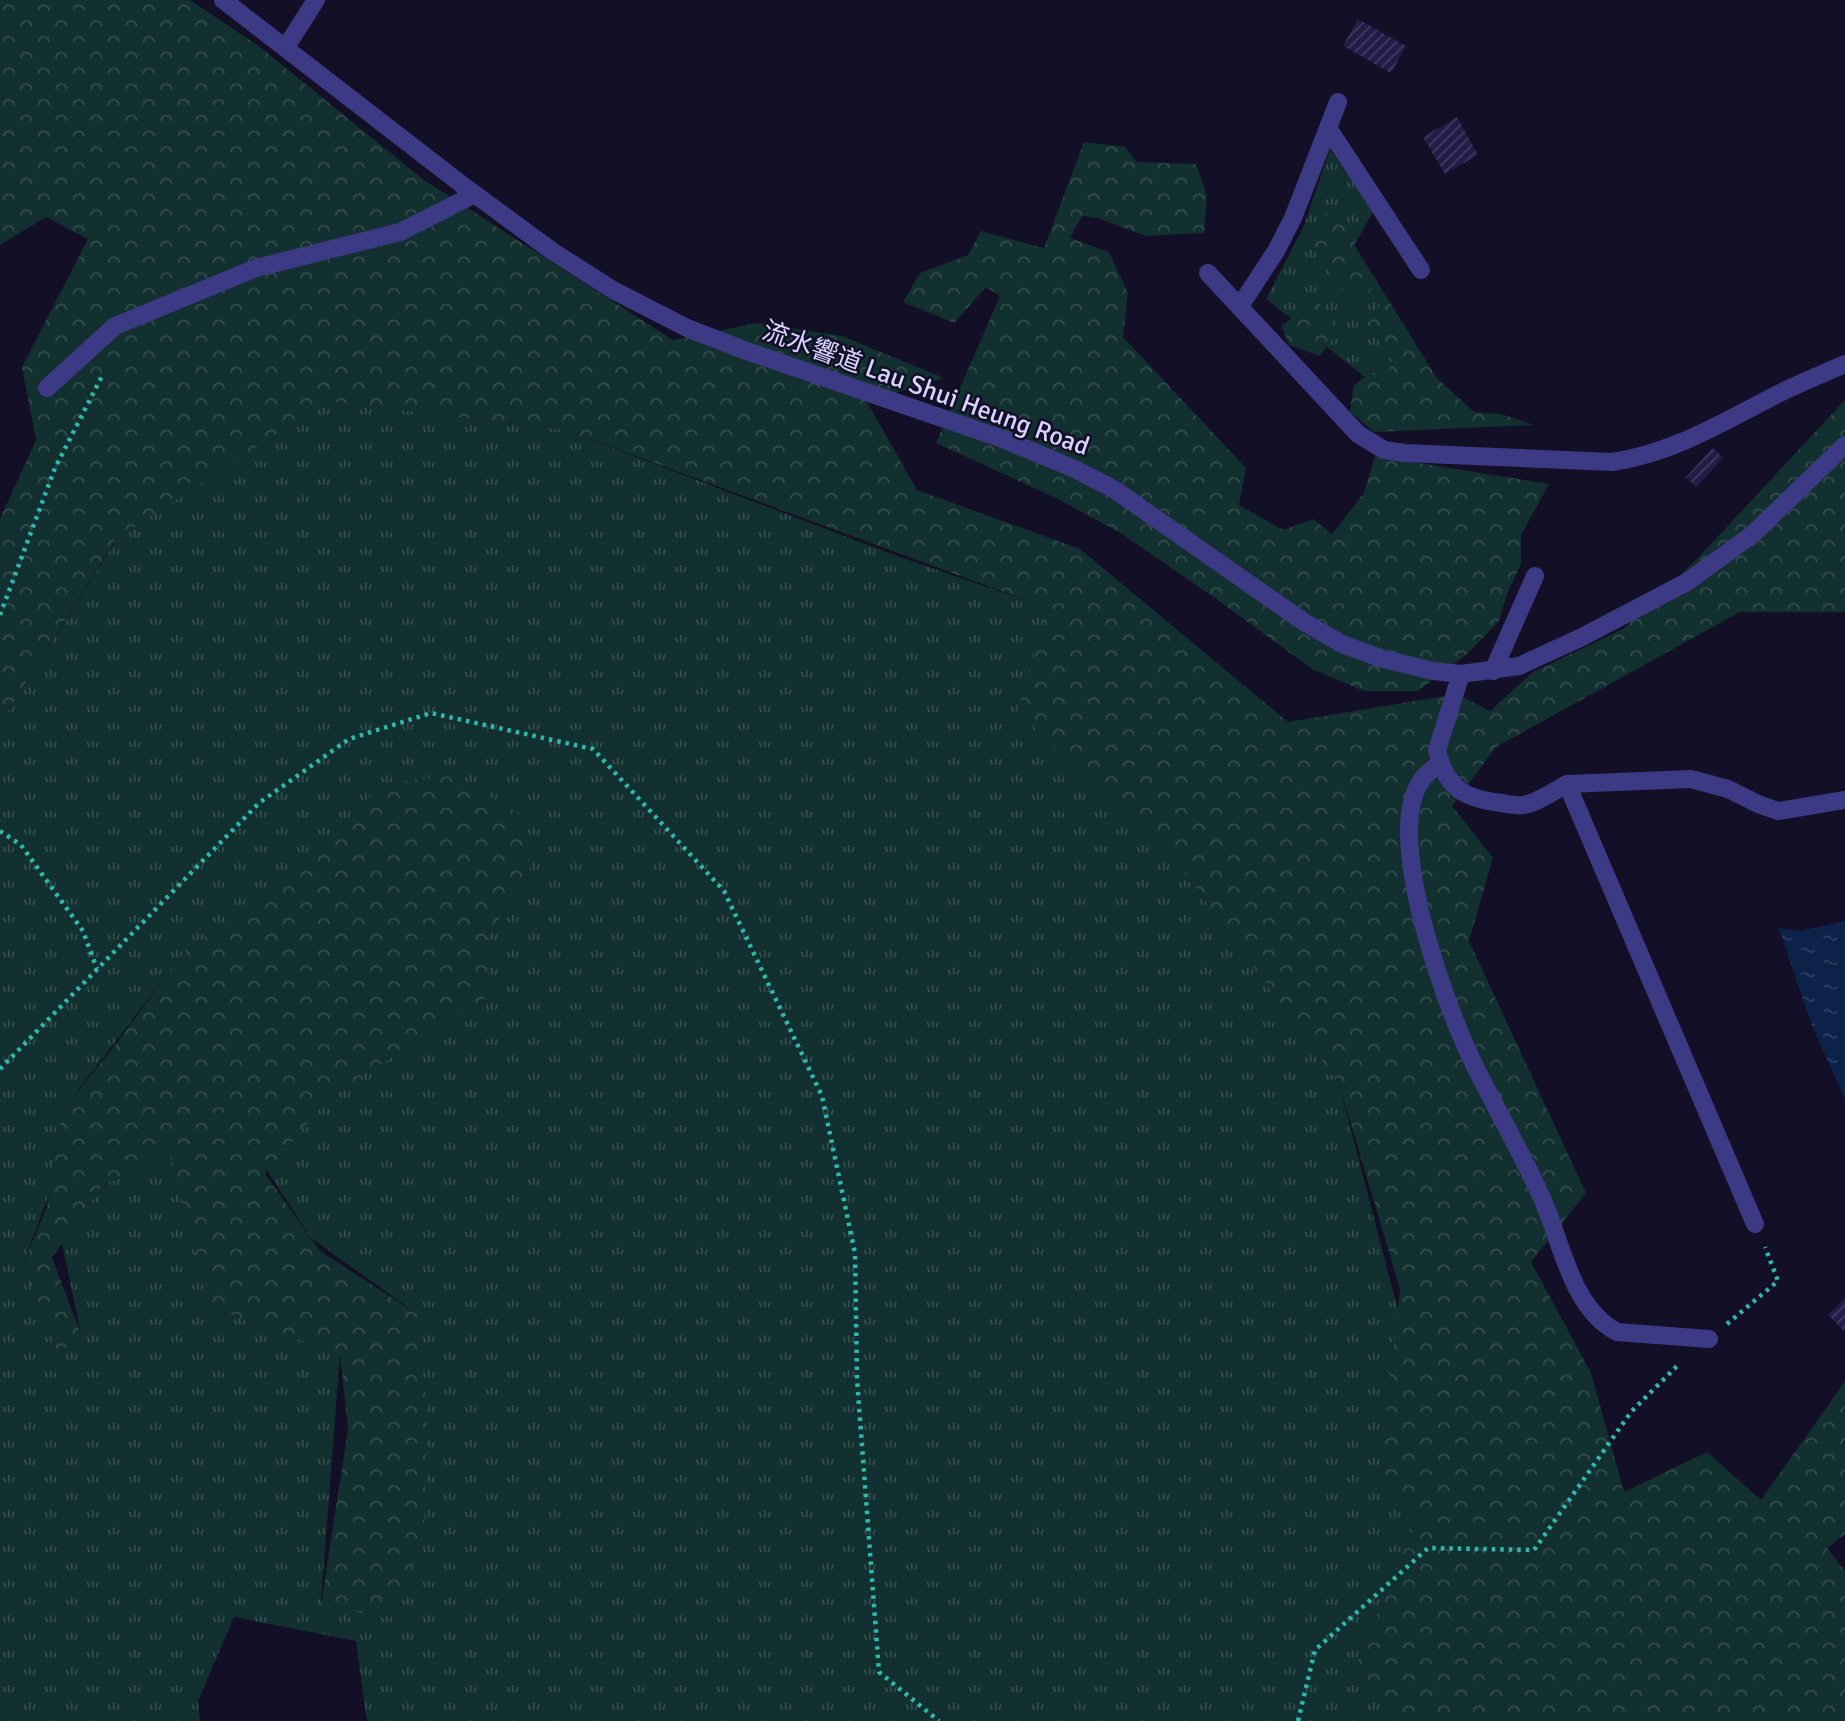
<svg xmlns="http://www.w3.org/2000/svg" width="1845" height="1721" viewBox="0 0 1845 1721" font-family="Signika,'Noto Sans SC',sans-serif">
<defs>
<pattern id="grass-tufts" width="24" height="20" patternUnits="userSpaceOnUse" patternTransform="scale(1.75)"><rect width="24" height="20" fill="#12302f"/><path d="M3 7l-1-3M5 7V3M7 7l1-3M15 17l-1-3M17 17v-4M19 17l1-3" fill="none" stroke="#344d4e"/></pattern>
<pattern id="forest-crowns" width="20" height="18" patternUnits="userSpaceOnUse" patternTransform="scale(1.75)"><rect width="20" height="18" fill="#12302f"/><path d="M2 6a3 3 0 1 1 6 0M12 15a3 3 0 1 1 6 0" fill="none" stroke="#344d4e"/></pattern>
<pattern id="water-ripples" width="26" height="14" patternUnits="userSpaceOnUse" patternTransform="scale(1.75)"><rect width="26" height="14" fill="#0c2248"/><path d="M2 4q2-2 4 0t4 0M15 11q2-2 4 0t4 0" fill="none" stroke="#2f4163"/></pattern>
<pattern id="building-hatch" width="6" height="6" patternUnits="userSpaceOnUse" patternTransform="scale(1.75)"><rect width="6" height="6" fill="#241b47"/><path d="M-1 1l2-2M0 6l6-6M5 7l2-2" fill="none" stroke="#433b63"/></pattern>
</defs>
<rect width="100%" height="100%" fill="#130f26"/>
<path fill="url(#grass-tufts)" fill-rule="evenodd" d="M1330,149L1373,212L1354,245L1436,377H1365L1266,299L1303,228Z
M327,401L565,430L897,556L1048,608L1017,712L1164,844L1339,1084L1398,1310L1380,1468L1416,1522L1355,1668L1396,1721H367L356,1641L234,1617L198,1701L200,1721H0V724L125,526ZM306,867L530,868L486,939L257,1155L311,1238L417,1314L385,1618L321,1601L340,1354L215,1309L169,1151L101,1187L62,1243L81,1334L59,1355L22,1266L50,1192L62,1111L167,975Z"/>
<path fill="url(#forest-crowns)" d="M0,0H190L260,47L424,180L673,340L757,323L842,336L944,378L867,402L917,490L1080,549L1288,722L1457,694L1490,711L1533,672L1623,629L1698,558L1845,400V612H1740L1496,747L1452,806L1493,858L1469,941L1586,1193L1531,1262L1591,1373L1624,1492L1707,1452L1761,1500L1845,1381V1534L1827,1548L1845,1571V1721H1396L1355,1668L1416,1522L1380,1468L1400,1289L1339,1084L1164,844L1017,712L1047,608L565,430L327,401L116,539L0,724V519L36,440L22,367L88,239L46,217L0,245Z
M1084,142L1125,147L1137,162L1196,164L1207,195L1204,233L1145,236L1098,218L1082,216L1070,238L1109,252L1128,293L1123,337L1246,468L1239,505L1283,530L1313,519L1332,534L1364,493L1375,456L1549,484L1521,535V564L1507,594L1499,621L1467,654L1418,691H1364L1312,669L1215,598L1119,532L1056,498L936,443L1000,296L986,287L954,323L903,302L920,273L968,255L981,231L1044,248Z
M1335,208L1351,231L1360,235L1354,245L1378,283L1359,302L1339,287L1307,240L1320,217Z
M1316,301L1331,314L1340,329L1320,356L1289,345L1281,326Z
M1389,301L1436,377L1474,412L1501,414L1534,425L1374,432L1350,412L1354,385L1369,374L1387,376L1392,360L1362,317Z
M455,775L521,815L530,868L487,939L489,996L330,1096L265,1174L320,1251L417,1314L427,1408L424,1540L385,1618L321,1605L348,1429L340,1355L215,1309L193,1247L169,1151L101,1187L52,1258L81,1334L59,1355L22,1266L47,1207L62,1111L116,1044L184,952L306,867L381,784Z"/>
<path fill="url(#water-ripples)" d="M1845,921V1099L1812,1026L1779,928L1800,931Z"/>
<path fill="url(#building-hatch)" d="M1358,19L1406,46L1391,73L1343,46Z
M1457,117L1478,155L1445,174L1423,137Z
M1713,448L1723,458L1696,487L1686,477Z
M1845,1298V1332L1828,1315Z"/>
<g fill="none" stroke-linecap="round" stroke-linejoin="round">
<path stroke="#2fb8b0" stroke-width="4.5" stroke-dasharray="3.5 5" stroke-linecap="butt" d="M0,615L55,468L102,376
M0,831L21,845L83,931L97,969
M0,1069L259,803L349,739L431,713L593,749L724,891L822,1096L855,1253L857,1379L879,1672L939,1721
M1727,1324L1778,1281L1765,1247
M1298,1721L1315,1650L1428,1548L1534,1550L1631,1412L1680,1363"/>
<path stroke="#3d3a85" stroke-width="18" d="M223,0L465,187L552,251L613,290L687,328L744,350L1000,438L1075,469L1115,490L1304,622L1342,644L1380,658L1433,671L1461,674L1519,666L1580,638L1687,582L1753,534L1845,445
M286,47L316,0
M1328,128L1421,270
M1208,273L1358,434L1384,450L1405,453L1612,462C1676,453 1729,418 1786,390C1805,381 1825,373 1845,364
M1240,306L1276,251L1293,218L1338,102
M47,388L115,326L256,268L400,232L475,194
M1493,671L1535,576
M1461,674L1437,750C1446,789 1465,799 1502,803C1508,804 1517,806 1523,805C1535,804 1556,790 1567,784L1755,1224
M1440,763C1435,767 1428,772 1424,777C1380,828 1445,1003 1471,1058C1493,1104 1520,1149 1541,1196C1562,1241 1570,1307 1617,1332L1709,1339
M1567,784L1691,779L1728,789L1758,804L1778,811L1845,800"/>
</g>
<g text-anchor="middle" stroke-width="5" stroke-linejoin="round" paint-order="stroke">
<g font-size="26" fill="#d9d4ff" stroke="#130f26">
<text transform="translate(926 388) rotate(20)" y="9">流水響道 Lau Shui Heung Road</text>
</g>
</g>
</svg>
